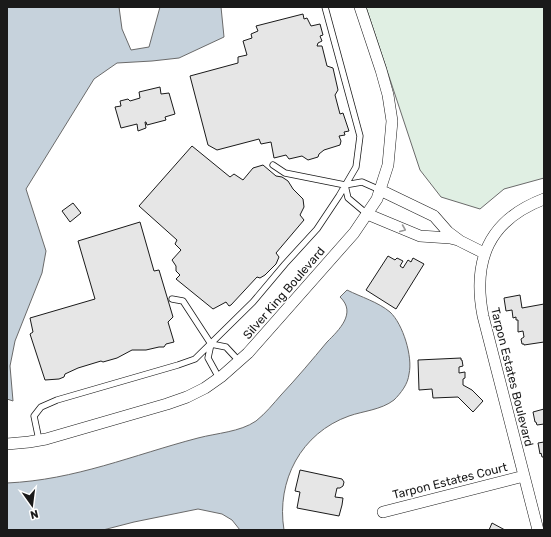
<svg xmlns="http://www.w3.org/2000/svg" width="551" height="537" viewBox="0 0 551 537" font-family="Rubik,sans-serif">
<rect width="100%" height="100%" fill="#fff"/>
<path fill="#e0efe3" stroke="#6a6a6a" d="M366,7H544V178L504,189L480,209L441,197L420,170Z"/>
<path fill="#c6d2dc" stroke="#6a6a6a" d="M7,7H119L122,29L131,50L149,47L160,7H221L224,37L179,58L152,61L117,63L94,79L26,189L46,251L42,273L15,341L10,366L13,401L7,399Z
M347,290C361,297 378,302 390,312C403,324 413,357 409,374C408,384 401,393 394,400C381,410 363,411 349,416C301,433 276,481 284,530H240L232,520L222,514L198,509L134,522L103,530H7V483C75,480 133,455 198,438C217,433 240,432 256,421C266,413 273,404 281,395C297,378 312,360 327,342C339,330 357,313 340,297Z"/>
<path fill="#e6e6e6" stroke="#1a1a1a" d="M303,14L304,19L307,18L311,26L320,24L323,35L320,36L322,41L318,43L317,46H322L327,66L333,68L338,90L335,95L340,114L343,113L349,131L344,132L345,135L339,136L341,141L340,145L324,150L319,154L318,157L308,160L302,156L289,159L286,155L274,158L271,142L261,144L259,139L217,150L208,145L190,76L238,63V57L247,55L243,41L252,38L251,34L258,31L256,26Z
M160,87L161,94L169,93L175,114L165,117L166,120L147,125L146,122H145L146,128L138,131L137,124L121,128L115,107L121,106L120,101L128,99L130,101L140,98L139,92Z
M192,146L230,177L234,174L243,180L253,168L263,165L276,176L282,177L288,181L293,189L303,199L304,207L300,215L304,220L276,253L279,257L276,264L265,275L260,278L257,277L231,305L229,306L226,302L213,309L176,279L180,275L176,271V266L172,260L181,250L175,244L177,240L139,206Z
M73,203L81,213L70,222L62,211Z
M140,222L154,271L159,270L173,317L168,322L174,342L166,344L164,347H159L146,350H132L117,358L103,362L101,361L78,368L65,374L64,377L59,379L45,380L30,334L33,332L30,318L95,299L78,241Z
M388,256L395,260L397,258L403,261L400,266L403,268L408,260L411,262L413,258L424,264L396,309L366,290Z
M520,295L522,308L544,304V342L524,345V344H522L521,339L524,337L523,331L518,332V320H516V317L513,318L512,310L506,311L504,298Z
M461,358V360H462L463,366L459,367V373L465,372V378L463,379V385L472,390L483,401L473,412L458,397L433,398L432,389L419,390L418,360Z
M544,409V424L537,425L536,422H535L533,412Z
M544,442V457H542L541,453L540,454L538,443Z
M300,470L342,479L344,482L343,486L340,488H337L335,497L343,498L342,505L339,516L297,508L300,492L295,491Z
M492,523L505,530H489Z"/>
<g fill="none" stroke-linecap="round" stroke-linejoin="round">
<g stroke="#1a1a1a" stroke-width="7">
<path id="service" d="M273,165L285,173L345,185
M367,214L348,198L345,185L362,182L380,190
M172,299L183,301L211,344
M219,378L208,358L211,344L226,347L239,361
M39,440L34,416L41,407L57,400L178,365L195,359L253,302L285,264L317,229L339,196L356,167L360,136L325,7"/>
</g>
<g stroke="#1a1a1a" stroke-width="12">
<path id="minor" d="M380,190L434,216L448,232L460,241L484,253
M367,214L420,236L450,238L458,240
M7,444L29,442L46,439L167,404L187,397L205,388L222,376L248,353L354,233L377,199L388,165L392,121L388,95L381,70L360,7
M383,512L524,476
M538,530L483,316C472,260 489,220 544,199"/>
</g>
<use href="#service" stroke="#fff" stroke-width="5.5"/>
<use href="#minor" stroke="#fff" stroke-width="11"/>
</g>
<defs><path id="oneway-chevron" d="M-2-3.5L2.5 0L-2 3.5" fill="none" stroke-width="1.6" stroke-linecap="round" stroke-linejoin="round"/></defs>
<use stroke="#989898" href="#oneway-chevron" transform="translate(403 229) rotate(23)"/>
<g text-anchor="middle" stroke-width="3" stroke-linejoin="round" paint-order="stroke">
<g font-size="12" fill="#1a1a1a" stroke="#fff">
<text transform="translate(284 293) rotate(-49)" y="4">Silver King Boulevard</text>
<text transform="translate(512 377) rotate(76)" y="4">Tarpon Estates Boulevard</text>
<text transform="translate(450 481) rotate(-14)" y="4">Tarpon Estates Court</text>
</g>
</g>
<rect width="551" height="537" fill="none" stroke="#1a1a1a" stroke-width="16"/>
<g transform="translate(32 505) rotate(166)" stroke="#ffffff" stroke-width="3" paint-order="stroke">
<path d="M0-3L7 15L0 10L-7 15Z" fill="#1a1a1a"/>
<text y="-6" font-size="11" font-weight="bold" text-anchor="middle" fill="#1a1a1a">N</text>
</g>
</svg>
